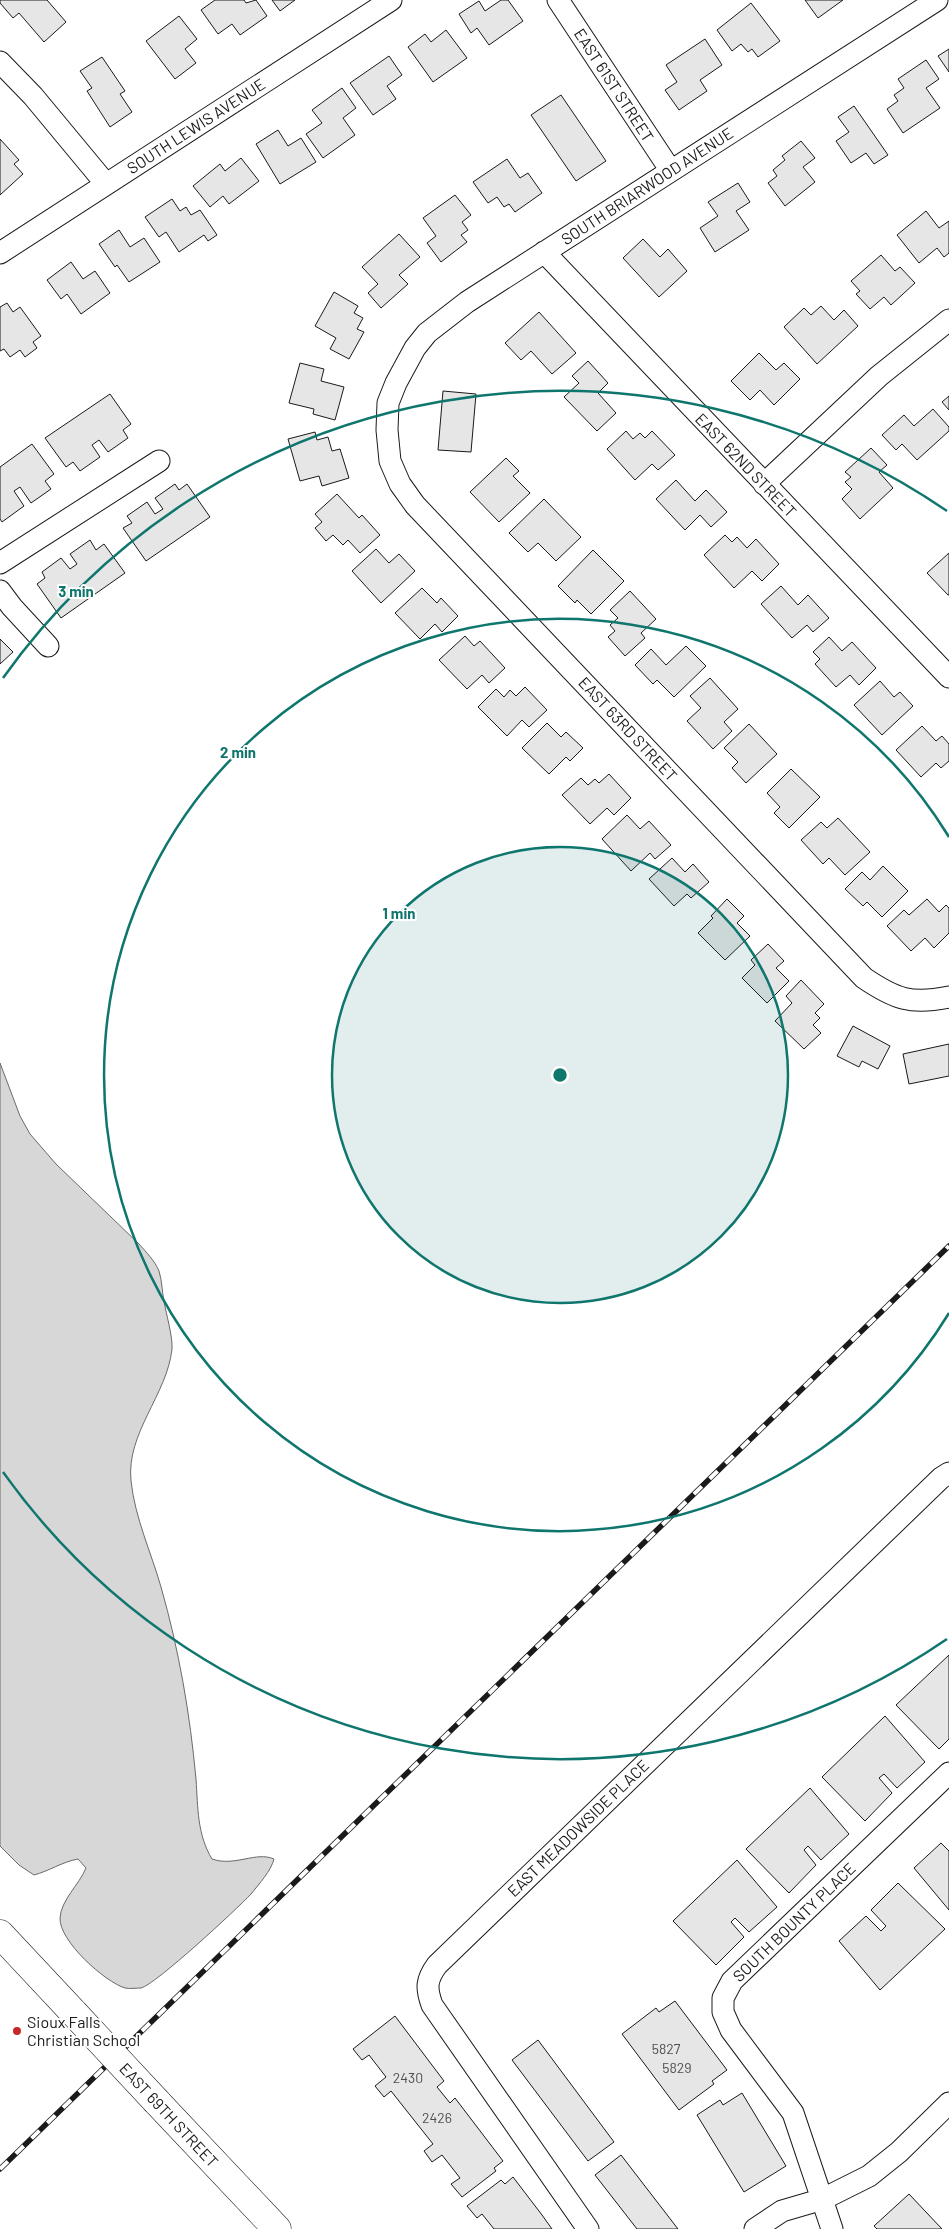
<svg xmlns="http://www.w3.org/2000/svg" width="949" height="2229" viewBox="0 0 949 2229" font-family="Barlow,sans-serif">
<rect width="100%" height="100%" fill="#fff"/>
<path fill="#d7d7d7" stroke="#6a6a6a" d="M0,1063L20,1116L30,1134L56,1164L139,1244C146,1252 155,1261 159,1271C162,1280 162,1292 164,1301C166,1314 173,1337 172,1349C167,1395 126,1433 131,1481C135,1518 151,1552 161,1587C179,1650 190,1714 196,1779C198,1808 197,1834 212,1859C235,1867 256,1851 274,1859C271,1871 259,1884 251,1894C237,1909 155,1985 141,1988C137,1988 129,1989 125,1988C105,1982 59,1941 60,1918C61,1900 79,1885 86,1868L78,1859C62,1862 49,1871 34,1875L19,1865L0,1846Z"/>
<path fill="#e6e6e6" stroke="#1a1a1a" d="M0,0H47L66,22L44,42L19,13L13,18L0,3Z
M215,0H244L246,3L256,0L267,16L240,35L232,24L218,34L201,10Z
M272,0H295L280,11Z
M501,0H508L523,21L489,45L477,28L471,33L459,14L479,1L485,11Z
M805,0H843L818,18Z
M751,3L780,41L758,57L752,49L748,52L741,44L732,51L717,30Z
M179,16L197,39L185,49L196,63L175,79L146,41Z
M446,30L467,58L433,82L408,47L425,34L431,42Z
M705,39L722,65L700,80L707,91L679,110L665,90L677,82L666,65Z
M949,49V72L938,56Z
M389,56L402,75L387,86L396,99L373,115L350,83Z
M102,57L125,91L120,94L132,112L110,127L87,91L92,88L80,71Z
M926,60L939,79L926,88L940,108L903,133L887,109L898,101L894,95L904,88L898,79Z
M342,88L356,108L343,118L355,135L323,158L306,134L322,123L312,110Z
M561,95L606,161L576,181L531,115Z
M854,106L888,155L874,164L866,153L851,163L836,141L849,132L838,117Z
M278,130L288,146L301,138L316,162L280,184L256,144Z
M0,139L19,160L14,164L23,174L0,195Z
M801,141L815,158L803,167L815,182L785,206L768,183L777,176L773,170L785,160L782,156Z
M241,158L259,181L229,204L223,196L210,207L193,186L220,164L225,171Z
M507,159L520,178L528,173L542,193L515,212L509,204L504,207L497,197L488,203L473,182Z
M738,183L750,202L736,211L749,230L715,252L700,228L718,216L708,202Z
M455,195L471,215L462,222L468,230L461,235L467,242L441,262L427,243L436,236L423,218Z
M172,199L180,211L186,207L191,215L200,210L217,235L208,241L204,235L179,252L166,232L159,237L145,217Z
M926,211L939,228L949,221V253L944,257L937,248L919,263L897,235Z
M119,230L130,247L144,238L160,262L129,282L117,265L115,267L99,244Z
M399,234L420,257L399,275L408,284L381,308L368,293L378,284L362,267Z
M643,239L660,257L668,249L687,271L659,297L623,258Z
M881,255L895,271L900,267L915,283L891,305L884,297L870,309L856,294L860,291L851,281Z
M71,262L83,279L95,271L110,293L81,314L67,294L61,299L47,280Z
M334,292L358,306L354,313L363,318L357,329L364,332L349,359L330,349L336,338L315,326Z
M7,303L13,312L20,307L41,336L33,342L37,348L25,357L20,350L10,357L4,349L0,351V307Z
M821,306L834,320L844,310L858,326L817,364L784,327L804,308L811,315Z
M539,312L576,353L552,374L531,351L521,360L505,343Z
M759,353L776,370L784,363L800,379L774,405L760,390L750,400L731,381Z
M588,361L608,383L598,393L616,413L597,431L564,397L579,383L572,376Z
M300,363L324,369L321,381L344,387L335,420L313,414L314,409L289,403Z
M443,391L476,394L471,452L438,450Z
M110,394L131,424L123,430L128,438L108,452L99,440L92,445L100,457L80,471L73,462L66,467L45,438Z
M949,396V410L942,402Z
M933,409L949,427V431L917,460L902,444L896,450L882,435L904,415L914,426Z
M626,431L633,439L640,433L645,438L652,431L675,455L658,470L652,464L635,480L607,449Z
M315,432L317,440L328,437L332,451L340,449L349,478L322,486L319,476L300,481L288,439Z
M32,444L54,474L45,481L51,489L31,503L20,487L14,491L24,506L2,522L0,519V467Z
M871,448L887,465L879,472L893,488L860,519L842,499L852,489L845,482L851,477L845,472Z
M506,458L519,471L513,476L530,493L499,522L470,492Z
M676,480L695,501L706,490L727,512L711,527L700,515L685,530L656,499Z
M175,484L179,490L187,484L210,517L146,561L123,528L132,523L127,516L147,502L155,514L163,509L155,498Z
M337,494L359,518L362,515L380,535L360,553L348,540L343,545L333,535L326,541L315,528L322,522L315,514Z
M544,499L581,537L556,561L538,543L528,552L509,533Z
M725,535L732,542L737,537L747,548L756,539L779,564L762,581L752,571L734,588L704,555Z
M90,540L96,550L104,544L125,573L61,618L37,584L45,578L42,572L61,558L70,569L77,564L70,554Z
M376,549L389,563L399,554L415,571L381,603L352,571Z
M593,550L624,581L591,614L577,600L575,603L558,586Z
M949,553V595H948L927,573Z
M781,586L798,605L808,595L829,618L813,632L807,625L792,638L761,604Z
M422,588L437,603L441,598L458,616L442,632L435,624L420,639L395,613Z
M630,591L656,619L641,633L645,638L625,656L608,637L615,631L610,625L618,618L610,610Z
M465,636L474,646L480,641L505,668L489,683L482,675L467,689L439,660Z
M829,637L842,651L852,642L876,668L859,685L850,675L836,687L815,664L820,659L813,652Z
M0,639L13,652L0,664Z
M686,646L706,666L674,697L657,680L653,684L635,665L651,649L666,665Z
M710,678L738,709L724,722L732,731L713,749L687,721L701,708L690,696Z
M880,681L894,697L900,692L913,706L882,735L854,705Z
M525,687L547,710L529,727L522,720L507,736L478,707L496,689L504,697L510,690L516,696Z
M547,723L561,737L566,732L583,748L570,761L566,757L549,774L522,748Z
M749,724L777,754L746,783L732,768L738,762L724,748Z
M922,726L936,741L942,736L949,744V761L941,768L936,763L921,777L896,750Z
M791,769L820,797L789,828L774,813L780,807L767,793Z
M609,774L631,798L614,815L607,808L590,824L562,795L581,778L588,785L595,779L599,783Z
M627,815L640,829L649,821L671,845L655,859L650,853L631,871L602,839Z
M838,818L870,852L845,875L829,858L823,864L801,840L821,822L827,828Z
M672,858L685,872L693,864L709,882L691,898L687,894L674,906L649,879Z
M883,866L908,891L882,917L867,902L863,906L845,889L862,872L870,880Z
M727,899L744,916L737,923L750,936L725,960L698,933L713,918L711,916Z
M927,899L939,912L946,905L949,908V933L934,948L925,938L911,951L887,926L904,910L909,915Z
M768,944L784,961L776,968L789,981L767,1003L742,978L755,965L751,960Z
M801,980L824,1004L815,1013L820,1018L813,1025L821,1033L804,1049L775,1021L792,1003L786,996Z
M853,1026L890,1046L878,1069L862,1061L859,1067L837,1056Z
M949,1044V1076L909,1084L903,1054Z
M949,1655V1739L939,1749L896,1705Z
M885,1716L925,1762L897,1788L884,1774L879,1778L892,1793L865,1821L822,1777Z
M810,1788L849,1834L821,1860L808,1846L804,1850L816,1865L789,1893L746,1849Z
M941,1843L949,1851V1910L914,1868Z
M737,1860L777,1907L749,1932L735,1918L731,1922L744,1937L716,1965L673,1921Z
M898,1883L945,1929L880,1990L839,1941L866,1916L881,1931L886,1926L871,1910Z
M675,2001L727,2070L712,2081L714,2084L679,2110L622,2034L656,2008L659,2012Z
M395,2016L444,2081L437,2087L450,2103L455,2098L503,2161L494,2168L496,2171L462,2197L451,2184L460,2178L442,2155L432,2162L424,2151L433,2144L391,2091L384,2097L375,2086L386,2077L369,2055L362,2060L353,2049Z
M538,2040L614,2142L588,2161L512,2060Z
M742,2093L786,2166L744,2192L697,2115L720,2100L723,2105Z
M621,2155L678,2229H637L595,2175Z
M513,2177L542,2215L552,2229H494L482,2214L477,2218L467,2206L501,2180L505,2184Z
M909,2194L942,2229H877L874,2226Z"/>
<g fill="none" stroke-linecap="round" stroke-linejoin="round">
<g stroke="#1a1a1a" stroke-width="23">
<path id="minor" d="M558,0L671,171
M937,0L467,302L427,333L415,348L396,383L388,403L387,430L390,461L400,484L415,505L864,978C895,999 911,1005 949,997
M0,62L33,96L106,184
M544,252L949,677
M0,253L391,0
M764,484L879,376L949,320
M0,563L159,461
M0,591L12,607L48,646
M588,2229L432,2005C426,1988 426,1980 437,1965L941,1478L949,1473
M755,2229L782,2211L823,2199L869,2176L899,2152L949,2103
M832,2229L793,2113L731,2030L723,2012V1998L732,1981L949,1773"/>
</g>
<g stroke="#1a1a1a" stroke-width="29">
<path id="major" d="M0,1934L74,2013
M157,2102L277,2229"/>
</g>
<use href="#minor" stroke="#fff" stroke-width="21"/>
<use href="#major" stroke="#fff" stroke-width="28"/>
<g stroke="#1a1a1a" stroke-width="5.5">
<path id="rail" d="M0,2169L949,1246"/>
</g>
<use href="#rail" stroke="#fff" stroke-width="4" stroke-dasharray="11" stroke-linecap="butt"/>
<g stroke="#1a1a1a" stroke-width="29" stroke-linecap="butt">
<path id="major-bridge" d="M74,2013L157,2102"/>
</g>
<use href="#major-bridge" stroke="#fff" stroke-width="28"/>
</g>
<circle cx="560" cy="1075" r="228" fill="#0f766e" fill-opacity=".12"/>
<g fill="none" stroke="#0f766e" stroke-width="2.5">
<circle cx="560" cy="1075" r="228"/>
<path d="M949 1313A456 456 0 1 1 949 837"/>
<path d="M947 1639A684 684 0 0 1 3 1472M3 678A684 684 0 0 1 947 511"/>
</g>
<circle fill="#c62828" stroke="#fff" stroke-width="2" cx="17" cy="2031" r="5"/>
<g text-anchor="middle" stroke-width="4" stroke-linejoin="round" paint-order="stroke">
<g font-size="14" fill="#4d4d4d">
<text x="666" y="2054">5827</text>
<text x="677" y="2073">5829</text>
<text x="408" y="2083">2430</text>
<text x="437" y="2123">2426</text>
</g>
<g font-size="16" fill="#1a1a1a" stroke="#fff">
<text transform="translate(614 85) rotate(57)" y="6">EAST 61ST STREET</text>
<text transform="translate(196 126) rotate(-33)" y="6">SOUTH LEWIS AVENUE</text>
<text transform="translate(647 186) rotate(-33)" y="6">SOUTH BRIARWOOD AVENUE</text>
<text transform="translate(746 465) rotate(46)" y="6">EAST 62ND STREET</text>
<text transform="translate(628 729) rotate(47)" y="6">EAST 63RD STREET</text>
<text transform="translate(578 1828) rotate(-44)" y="6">EAST MEADOWSIDE PLACE</text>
<text transform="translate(794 1922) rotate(-44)" y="6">SOUTH BOUNTY PLACE</text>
<text transform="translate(169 2115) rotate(47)" y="6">EAST 69TH STREET</text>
</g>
<g font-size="16" fill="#1a1a1a" stroke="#fff" text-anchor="start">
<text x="27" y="2028">Sioux Falls<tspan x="27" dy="18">Christian School</tspan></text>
</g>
</g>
<circle cx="560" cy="1075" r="8" fill="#0f766e" stroke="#fff" stroke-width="2.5"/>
<g font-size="15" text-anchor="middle" font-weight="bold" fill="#0f766e" stroke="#fff" stroke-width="4" stroke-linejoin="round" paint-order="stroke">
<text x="76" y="597">3 min</text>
<text x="238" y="758">2 min</text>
<text x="399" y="919">1 min</text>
</g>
</svg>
